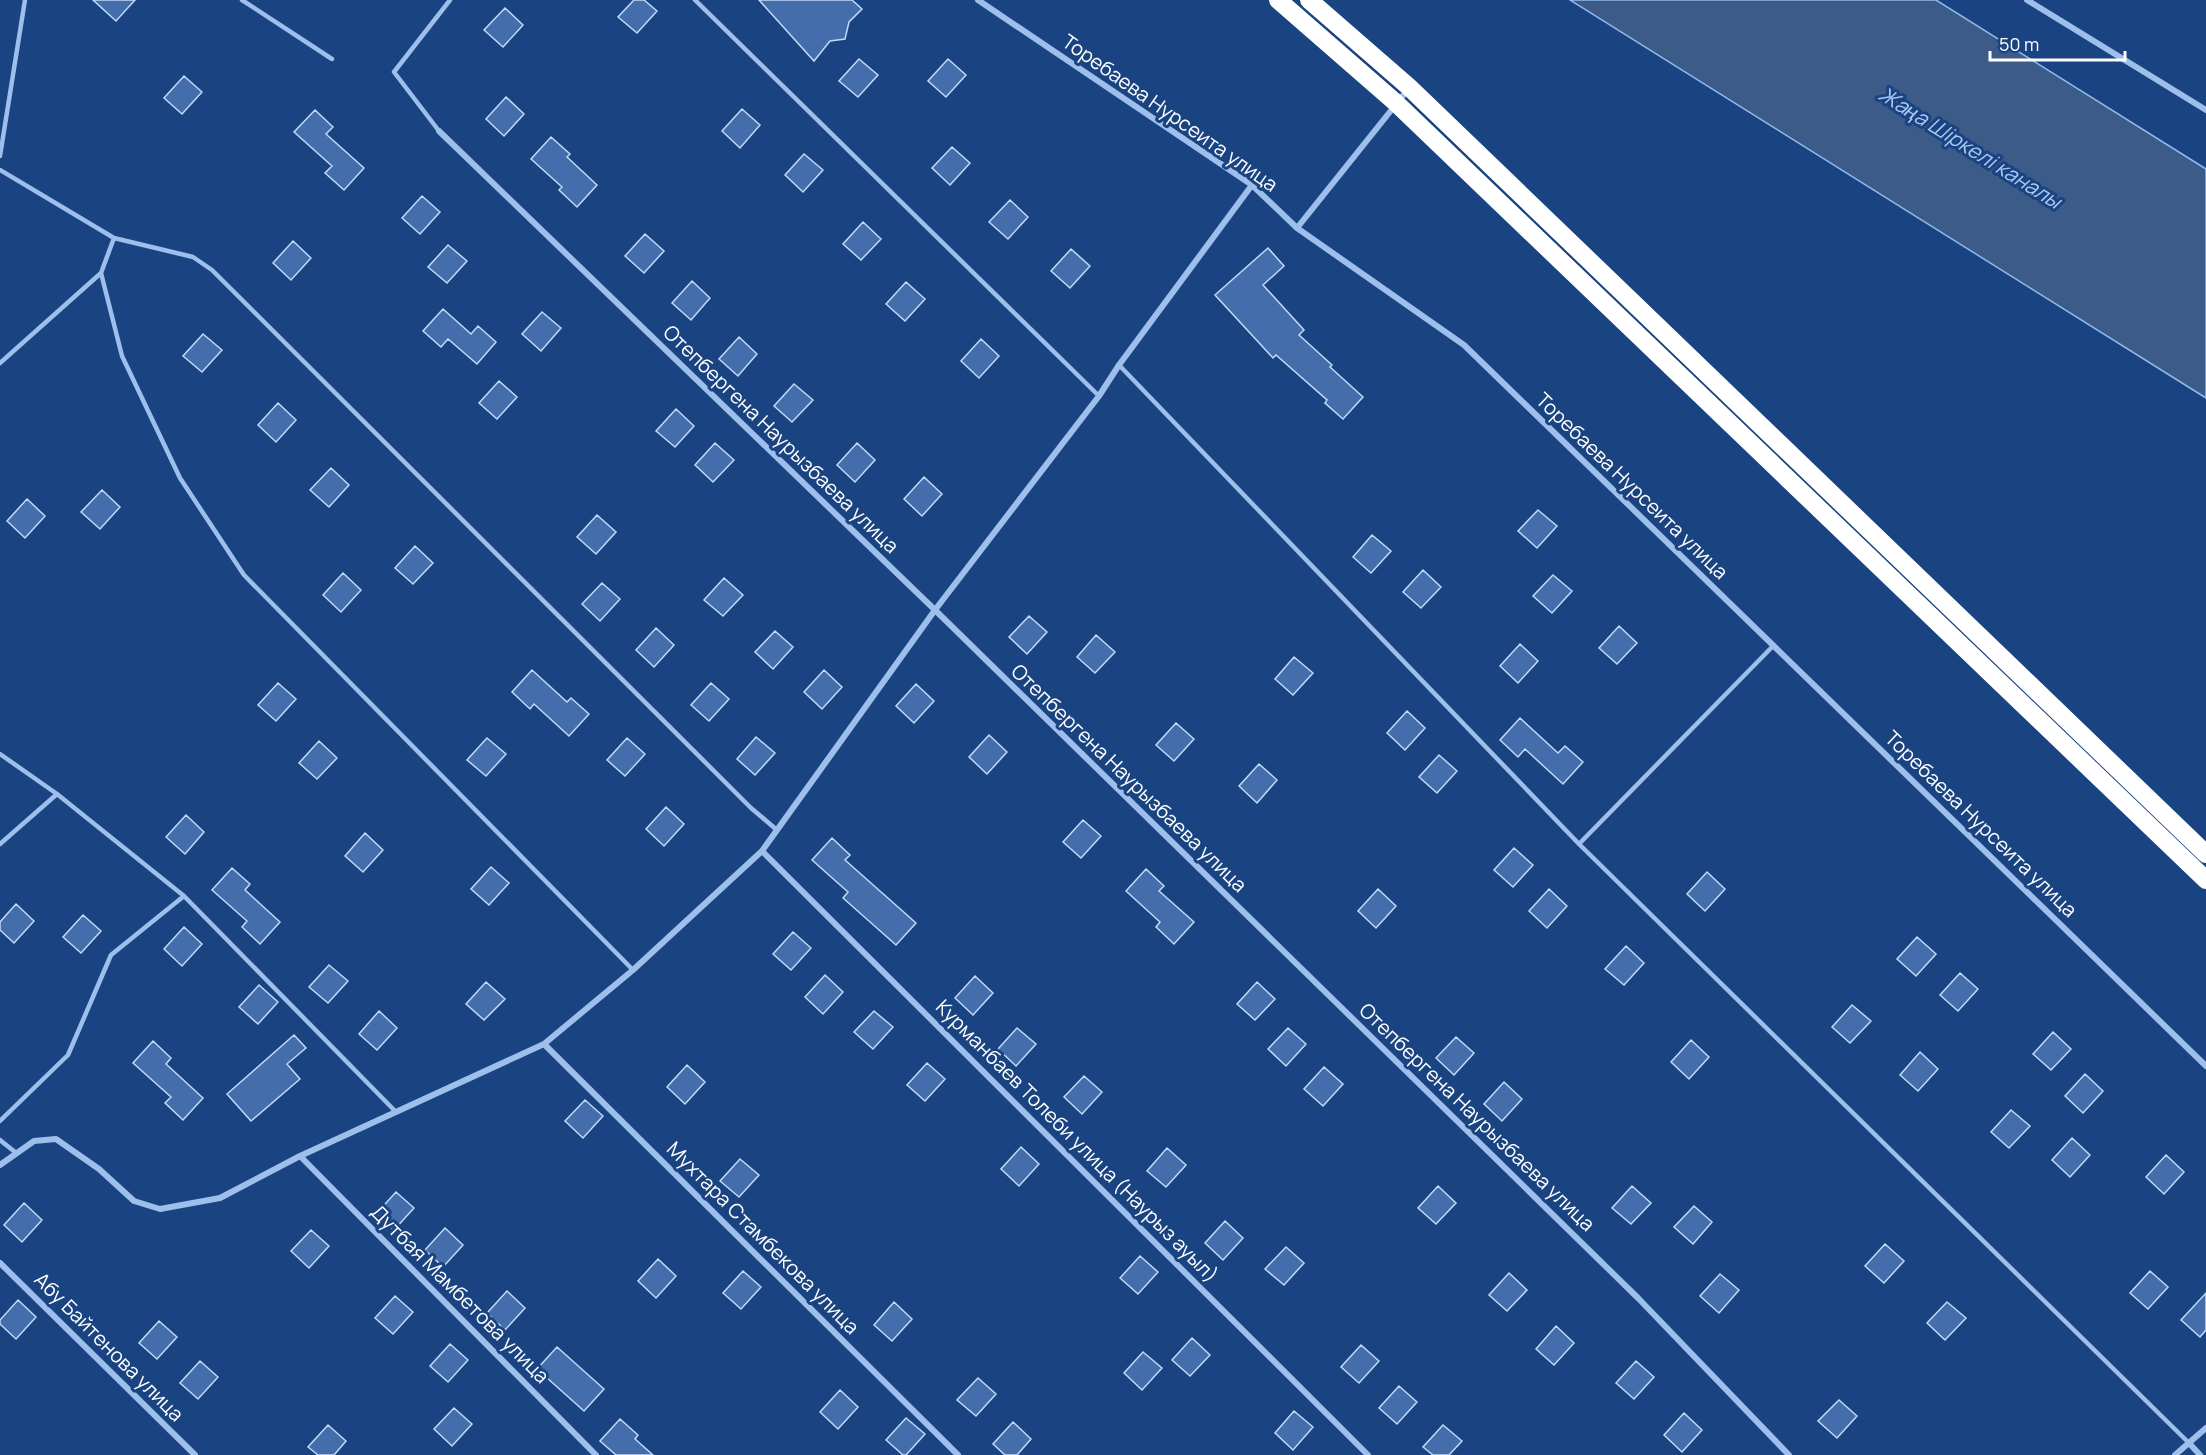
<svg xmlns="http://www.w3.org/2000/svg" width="2206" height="1455" viewBox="0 0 2206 1455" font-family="Manrope,sans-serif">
<rect width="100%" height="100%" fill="#1a4481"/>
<path fill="#3c5b88" stroke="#90b9ed" stroke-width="1.5" d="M1570,0H1936L2206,169V398Z"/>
<path fill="#436eab" stroke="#c2d9f8" stroke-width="1.5" d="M93,0H135L116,21Z
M634,0H644L657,11L637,33L618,17Z
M759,0H852L862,9L849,22L845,39L830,41L814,61Z
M505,8L523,25L503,47L484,30Z
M859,59L878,75L858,97L839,81Z
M948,59L966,75L946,97L928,81Z
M184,76L202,92L182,114L164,98Z
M506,97L524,114L504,136L486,119Z
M742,109L760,125L740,148L722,131Z
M315,110L333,127L326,134L364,168L344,190L325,173L332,166L294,132Z
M551,137L570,154L567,157L597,185L577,207L559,190L562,187L531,159Z
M952,147L970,163L950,185L932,168Z
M804,154L823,170L803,192L785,175Z
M422,196L440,212L420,234L402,218Z
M1010,200L1028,217L1008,239L989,222Z
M863,222L881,239L861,260L843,244Z
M645,234L664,251L644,273L625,256Z
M293,241L311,258L291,280L273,263Z
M448,245L467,261L447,283L428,267Z
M1268,248L1284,266L1263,285L1304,330L1299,335L1332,365L1330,367L1363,397L1343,419L1325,403L1327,400L1276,355L1273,358L1215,295Z
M1071,249L1090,266L1070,288L1051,271Z
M692,281L710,298L691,320L672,303Z
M906,282L925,299L905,321L886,304Z
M443,309L471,334L478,326L496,342L477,364L448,339L441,347L423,331Z
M542,312L561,328L541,351L522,334Z
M203,334L222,350L202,372L183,356Z
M739,337L757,354L738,376L719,359Z
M981,339L999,356L979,378L961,361Z
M499,381L517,397L497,419L479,403Z
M794,384L813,400L792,422L774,406Z
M278,403L296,420L276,442L258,425Z
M676,409L694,426L675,447L656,431Z
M715,443L734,460L713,482L695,465Z
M857,443L875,460L855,482L837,465Z
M331,468L349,485L329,507L310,490Z
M924,477L942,494L922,516L904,499Z
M102,490L120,507L100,529L81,512Z
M27,499L45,516L25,538L7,521Z
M1538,510L1557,526L1537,548L1518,531Z
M597,515L616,532L596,554L577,537Z
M1372,535L1391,551L1371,573L1353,557Z
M415,546L433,563L413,584L395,568Z
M1423,570L1441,587L1421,608L1403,592Z
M343,573L361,590L341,612L323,595Z
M1553,575L1572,591L1552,613L1533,596Z
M724,578L743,595L723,616L704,600Z
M602,583L620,599L600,621L582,604Z
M1029,616L1047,632L1027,654L1009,637Z
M1619,626L1637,643L1617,664L1599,648Z
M656,628L674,645L654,667L636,650Z
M775,631L793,647L773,669L755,652Z
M1096,635L1115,652L1095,673L1077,657Z
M1520,644L1538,661L1518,683L1500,666Z
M1294,657L1313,673L1293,695L1275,679Z
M532,670L567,702L571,698L589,714L569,736L534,704L530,709L512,692Z
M824,670L842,687L822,709L804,692Z
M278,683L296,699L276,721L258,705Z
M711,683L729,699L709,721L691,705Z
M916,684L934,701L914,723L896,706Z
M1407,711L1425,728L1405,750L1387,733Z
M1520,718L1558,753L1565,746L1583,762L1563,784L1525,749L1518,757L1500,740Z
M1176,723L1194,739L1174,761L1156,745Z
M989,735L1007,752L987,774L969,757Z
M756,737L775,753L755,775L737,759Z
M487,738L506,754L486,776L467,760Z
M627,738L645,754L625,776L607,760Z
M319,741L337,758L317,779L299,763Z
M1439,755L1457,771L1437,793L1419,777Z
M1259,764L1277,780L1257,803L1239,786Z
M666,807L684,824L664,846L646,829Z
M186,815L204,832L185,854L166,837Z
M1083,820L1101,836L1081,858L1063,842Z
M365,833L383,850L363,872L345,856Z
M832,838L850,855L845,860L916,923L896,945L843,898L848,892L812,860Z
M1514,848L1533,865L1513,887L1494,870Z
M491,867L509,883L489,905L471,889Z
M232,868L250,884L245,890L280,922L260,944L242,927L247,921L212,890Z
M1146,869L1164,886L1159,891L1194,922L1174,944L1156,927L1160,922L1126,891Z
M1707,872L1725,889L1705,911L1687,894Z
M1378,889L1396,906L1376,928L1358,911Z
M1549,889L1567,906L1547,928L1529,911Z
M16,904L34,921L14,943L0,930V922Z
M83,915L101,931L81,953L63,937Z
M184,927L202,944L182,966L164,949Z
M793,932L811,948L791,970L773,954Z
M1917,937L1936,954L1916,976L1897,959Z
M1626,946L1644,963L1624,985L1605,969Z
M329,965L348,981L328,1003L309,987Z
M1960,973L1978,989L1958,1011L1940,995Z
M825,975L843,992L823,1014L805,997Z
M975,976L993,993L973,1015L955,998Z
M486,982L505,999L484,1020L466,1004Z
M1257,982L1275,999L1255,1020L1237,1004Z
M259,985L278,1002L258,1024L239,1007Z
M1852,1005L1871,1021L1850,1043L1832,1027Z
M379,1011L397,1028L377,1050L359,1034Z
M874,1011L893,1027L873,1049L854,1032Z
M1017,1028L1036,1044L1016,1066L998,1049Z
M1288,1028L1306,1044L1286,1066L1268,1049Z
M2053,1032L2071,1049L2051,1070L2033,1054Z
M294,1035L306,1048L287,1064L300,1079L251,1121L227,1094Z
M1456,1037L1474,1053L1454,1075L1436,1058Z
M1691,1040L1709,1057L1689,1079L1671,1062Z
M153,1041L171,1058L166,1064L203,1098L183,1120L165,1103L171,1097L133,1063Z
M1920,1052L1938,1069L1918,1091L1900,1075Z
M927,1063L945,1079L925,1101L907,1085Z
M687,1065L705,1082L685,1104L667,1087Z
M1324,1067L1343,1084L1323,1106L1304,1089Z
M2085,1074L2103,1091L2083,1113L2065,1096Z
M1084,1076L1102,1092L1082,1114L1064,1097Z
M1504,1082L1522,1099L1502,1121L1484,1104Z
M585,1100L603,1116L583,1138L565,1121Z
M2011,1110L2030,1126L2009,1148L1991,1132Z
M2072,1138L2090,1155L2070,1177L2052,1160Z
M1021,1147L1039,1164L1019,1186L1001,1169Z
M1167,1148L1186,1165L1166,1187L1147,1171Z
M2166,1155L2184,1172L2164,1194L2146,1177Z
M740,1159L759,1175L739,1197L720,1181Z
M1438,1186L1456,1203L1436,1224L1418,1208Z
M1632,1186L1651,1203L1631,1224L1612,1208Z
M396,1192L414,1208L394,1230L376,1214Z
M24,1203L42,1220L22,1242L4,1225Z
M1694,1206L1712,1222L1693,1244L1674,1227Z
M1225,1221L1243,1238L1223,1260L1205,1243Z
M445,1228L463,1245L443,1267L425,1250Z
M311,1230L329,1246L309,1268L291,1251Z
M1885,1244L1904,1261L1884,1283L1865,1266Z
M1286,1247L1304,1263L1284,1285L1265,1269Z
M1140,1256L1158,1272L1138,1294L1120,1278Z
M658,1259L676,1276L656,1298L638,1281Z
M743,1271L761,1287L741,1309L723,1293Z
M2150,1271L2168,1287L2148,1309L2130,1293Z
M1509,1273L1527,1290L1507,1311L1489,1295Z
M1720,1274L1739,1290L1719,1313L1700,1296Z
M507,1291L525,1308L505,1330L487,1313Z
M2206,1293V1330L2200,1337L2181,1320Z
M395,1296L413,1312L393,1334L375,1318Z
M18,1300L36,1317L16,1339L0,1324V1320Z
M894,1302L912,1319L892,1341L874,1325Z
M1947,1302L1966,1318L1945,1340L1927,1323Z
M159,1321L177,1337L157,1359L139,1343Z
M1556,1326L1574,1343L1554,1365L1536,1349Z
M1192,1338L1210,1355L1190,1376L1172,1360Z
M450,1344L468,1360L448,1382L430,1366Z
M1361,1345L1379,1361L1359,1383L1341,1367Z
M557,1347L604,1389L584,1411L537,1369Z
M1143,1352L1162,1368L1142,1390L1124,1373Z
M200,1361L218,1377L198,1399L180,1383Z
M1636,1361L1654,1377L1634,1399L1616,1383Z
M978,1378L996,1394L976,1416L957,1400Z
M1399,1386L1417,1402L1397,1424L1379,1408Z
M840,1390L858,1407L838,1429L820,1412Z
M1839,1400L1857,1416L1837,1438L1818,1421Z
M454,1408L472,1424L452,1446L434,1429Z
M1294,1411L1313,1427L1293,1450L1275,1433Z
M1684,1413L1702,1430L1682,1452L1664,1435Z
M906,1418L925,1434L906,1455H903L886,1440Z
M620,1419L638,1435L635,1439L653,1455H616L600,1441Z
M1013,1422L1031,1439L1017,1455H1005L993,1444Z
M328,1425L346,1441L334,1455H318L308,1447Z
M1443,1425L1462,1441L1449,1455H1433L1423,1447Z"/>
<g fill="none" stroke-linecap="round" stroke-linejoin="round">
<path stroke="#9ebeeb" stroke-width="4.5" d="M242,0L332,59
M695,0L1099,396
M439,131L394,72L450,0
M0,156L25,0
M0,170L114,238L101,273L0,363
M114,238L193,257L212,270L751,808L777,830
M101,273L122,356L180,478L244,575L633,970
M1119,365L1579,844L2189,1443
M0,754L57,794L184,896L396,1112
M0,844L57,794
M1579,844L1773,646
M0,1121L68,1055L111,955L184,896
M0,1140L15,1152"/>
<path stroke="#9ebeeb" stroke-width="6" d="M978,0L1252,185L1297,228L1464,345L2206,1066
M2027,0L2206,110
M439,131L935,610L1638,1298L1789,1455
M1297,228L1409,88
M762,851L1368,1455
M544,1044L958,1455
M300,1156L596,1455
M0,1165L34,1141L56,1139L99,1169L134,1201L160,1209L220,1198L300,1156L544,1044L633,970L762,851L935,610L1099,396L1119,365L1252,185
M0,1263L195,1455
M2189,1443L2200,1455
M2175,1455L2206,1428"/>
<path stroke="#fff" stroke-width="18" d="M1278,0L1395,102L2206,880
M1309,0L1409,87L2206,854"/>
</g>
<g text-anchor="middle" stroke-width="6" stroke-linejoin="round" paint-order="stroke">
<g font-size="20" fill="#fff" stroke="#1a4481">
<text transform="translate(1170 113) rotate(35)" y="7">Торебаева Нурсеита улица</text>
<text transform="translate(781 439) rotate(44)" y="7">Отепбергена Наурызбаева улица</text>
<text transform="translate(1632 486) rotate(44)" y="7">Торебаева Нурсеита улица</text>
<text transform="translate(1129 778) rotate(44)" y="7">Отепбергена Наурызбаева улица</text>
<text transform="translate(1981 824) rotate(44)" y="7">Торебаева Нурсеита улица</text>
<text transform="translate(1477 1117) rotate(44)" y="7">Отепбергена Наурызбаева улица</text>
<text transform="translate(1077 1141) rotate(45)" y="7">Курманбаев Толеби улица (Наурыз ауыл)</text>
<text transform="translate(763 1238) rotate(45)" y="7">Мухтара Стамбекова улица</text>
<text transform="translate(460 1294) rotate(45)" y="7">Дутбая Мамбетова улица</text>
<text transform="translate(109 1347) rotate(45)" y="7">Абу Байтенова улица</text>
</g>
<g font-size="21" font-style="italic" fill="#a9c8f2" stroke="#1a4481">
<text transform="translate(1970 148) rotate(32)" y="7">Жаңа Шіркелі каналы</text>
</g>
</g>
<path d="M1990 51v9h135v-9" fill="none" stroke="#ffffff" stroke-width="3"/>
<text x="1999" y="51" font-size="18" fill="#ffffff" stroke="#1a4481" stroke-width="4.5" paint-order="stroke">50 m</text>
</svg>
